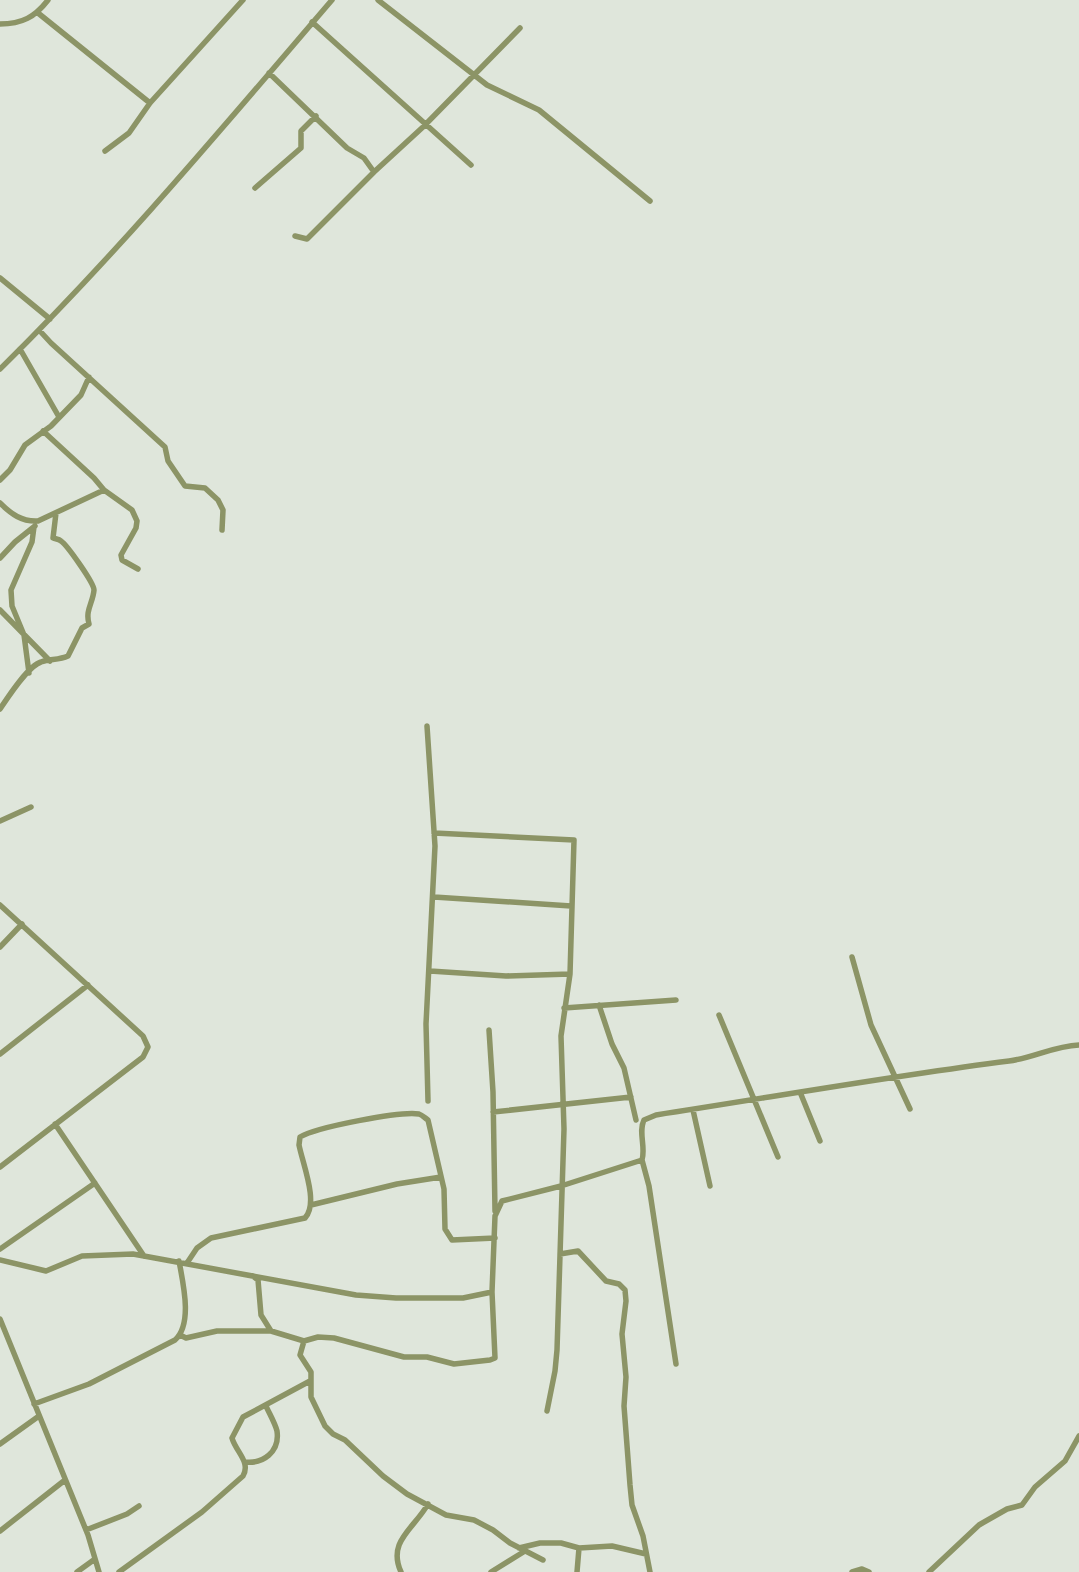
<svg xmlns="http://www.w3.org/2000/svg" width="1079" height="1572" viewBox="0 0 1079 1572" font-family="'PT Sans Narrow',sans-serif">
<rect width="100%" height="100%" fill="#dfe6db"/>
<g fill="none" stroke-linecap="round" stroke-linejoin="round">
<path stroke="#8c9466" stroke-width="5.5" d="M378,0L487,85L539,110L650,201
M38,13L150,103
M312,22L471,165
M0,24C22,24 35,17 48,0
M269,73L347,148L364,158L374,172L423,127L520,28
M105,151L129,133L150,103L243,0
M255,188L301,148V131L316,116
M295,236L307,239L374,172
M0,278L50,319
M39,330L51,343L165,447L168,461L185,486L205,488L218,500L223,510L222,530
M20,349L59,417
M0,369C118,253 224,126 332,0
M43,431L94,478L104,490L132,510L137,521L136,528L121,555L122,560L138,569
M0,480L10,470L25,445L51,426L81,395L89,377
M0,503C11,514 22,522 38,521L104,490
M0,558L15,542L35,526
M0,610L50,661
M29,673L24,635L12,606L11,590L32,542L34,527
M0,709C8,697 28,666 41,662C50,659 59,660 68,656L82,628L89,624C85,610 93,603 94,590C94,583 67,545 61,541C59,539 56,539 53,538L56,513
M427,726L435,846L426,1024L428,1101
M0,821L31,807
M434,833L574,840L570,974L561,1036L564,1129L557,1350L555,1371L547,1411
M434,897L571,906
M0,905L143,1036L148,1047L143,1057L0,1167
M0,947L22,924
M852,957L871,1025L910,1109
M430,971L506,976L570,974
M599,1005L612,1044L624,1068L636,1120
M564,1008L676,1000
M719,1015L778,1157
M489,1030L493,1092L495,1211
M0,1054L88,985
M800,1092L820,1141
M693,1110L710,1186
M493,1112L631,1097
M55,1124L144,1256
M642,1160L649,1186L676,1364
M311,1205L397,1184L441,1177
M0,1249L95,1183
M560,1254L578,1251L606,1281L619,1284L625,1290L626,1301L622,1334L626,1377L624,1406L630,1485L632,1505L643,1536L650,1572
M0,1260L46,1271L82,1256L133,1254L356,1295L396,1298H463L492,1292L495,1216L502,1201L561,1186L642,1160C646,1147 638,1132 644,1120L656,1115C773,1097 891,1076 1009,1061C1033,1058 1054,1046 1079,1045
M187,1263L197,1248L211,1238L305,1218C319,1203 303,1165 299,1145L300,1137C317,1127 400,1111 419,1114C422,1115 425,1118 428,1120L444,1189L445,1229L452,1240L495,1238
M253,1276L258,1280L261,1315L271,1331L304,1341L300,1355L311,1372V1397L325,1426L333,1434L345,1440L383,1476L407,1494L446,1515L474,1520L493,1530L510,1543L543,1560
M0,1319L88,1535L99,1572
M180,1335L186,1338L217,1331H271
M304,1341L318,1337L334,1338L404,1357H427L454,1364L490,1360L495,1358L492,1292
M34,1404L89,1384L175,1340C193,1324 183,1283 179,1261
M0,1444L39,1416
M245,1462C263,1464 280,1452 277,1431C275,1423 269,1413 266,1406
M86,1530L127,1514L139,1506
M0,1531L65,1480
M519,1548L540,1543H561L579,1548L612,1546L646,1554
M77,1572L95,1559
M119,1572L202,1512L243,1476C251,1462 236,1452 232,1438L243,1417L310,1381
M401,1572C387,1541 414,1529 428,1504
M491,1572L525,1551
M577,1572L579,1548
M852,1572L862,1569L869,1572
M929,1572L979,1525L1007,1509L1022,1505L1035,1487L1065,1461L1079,1436"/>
</g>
</svg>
